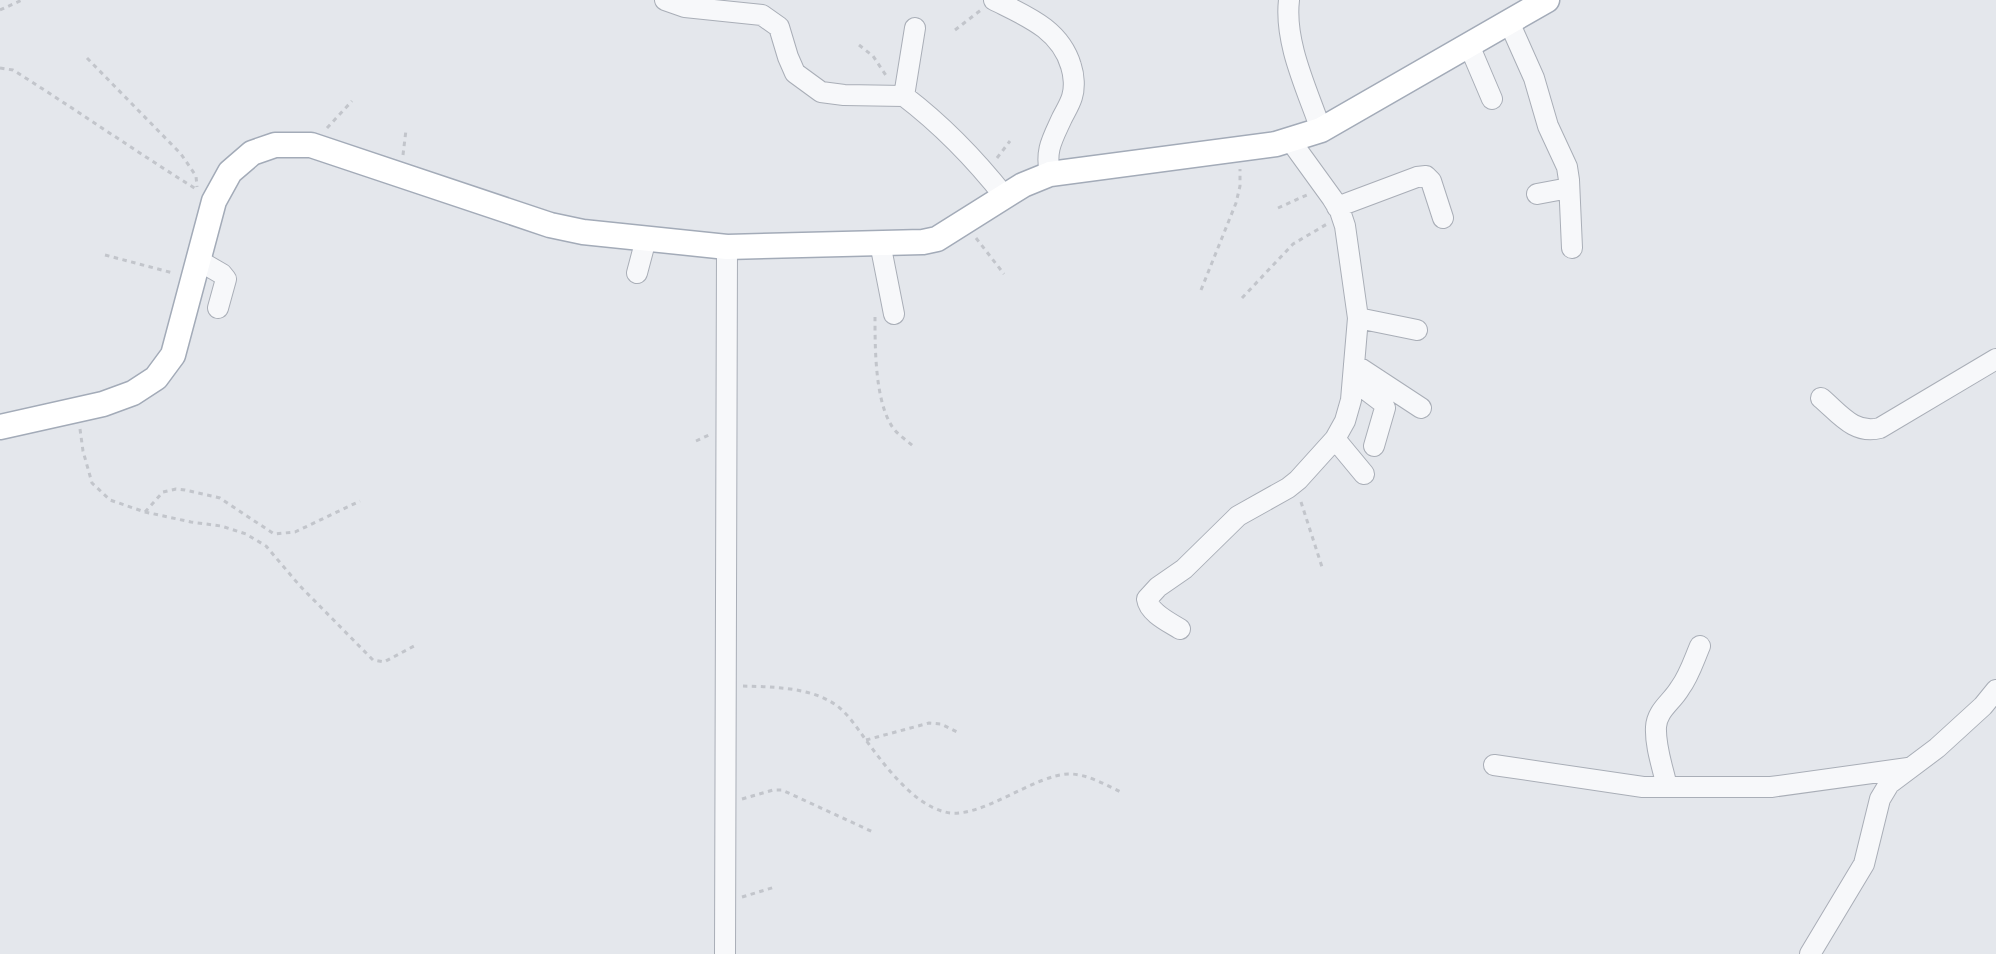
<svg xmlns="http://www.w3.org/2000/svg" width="1996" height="954" viewBox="0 0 1996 954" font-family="'Fira Sans',sans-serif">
<rect width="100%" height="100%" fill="#e4e7ec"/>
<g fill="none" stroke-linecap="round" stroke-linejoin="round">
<g stroke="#a9aeb7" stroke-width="22">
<path id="minor" d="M665,0L685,7L762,15L779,27L788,57L795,73L821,92L844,95L904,96L915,28
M994,0C1026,16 1060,29 1071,66C1074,75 1075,88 1072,97C1070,104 1065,112 1062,118C1052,140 1045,150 1050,174
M1289,0C1284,43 1307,89 1321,130
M1509,22L1534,78L1548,126L1567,167L1569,180L1572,248
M1469,45L1492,99
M904,96C942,125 975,159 1005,197
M1537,194L1569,188
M1337,207L1417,177L1426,176L1431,181L1443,218
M880,243L894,314
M198,260L222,274L226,279L218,308
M637,273L646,239
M1358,318L1417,330
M1354,364L1421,408
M1353,380L1382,402L1385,408L1374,446
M1821,398C1839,413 1854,435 1880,428L1996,359
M1335,439L1364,474
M1180,629C1169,622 1149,613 1147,599L1158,587L1184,569L1238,516L1288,488L1298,480L1335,439L1345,421L1351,400L1358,318L1345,226L1340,211L1332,198L1290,140
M1494,765L1643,787H1771L1908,768
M1667,787C1663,768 1655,747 1656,727C1657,710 1672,702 1680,688C1689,676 1694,660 1700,646
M725,954L727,247
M1810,954L1864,864L1880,799L1889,784L1937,748L1983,706L1996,690"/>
</g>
<g stroke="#a3abb8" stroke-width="27">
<path id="major" d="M0,427L103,404L133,393L156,378L173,355L214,201L230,172L252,153L275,145H311L550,225L583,232L727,247L923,242L937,239L1023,185L1050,174L1276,144L1321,130L1547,0"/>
</g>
<path stroke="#c2c5cb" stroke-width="3" stroke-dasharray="4.5 4.5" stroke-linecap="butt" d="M0,10L22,0
M955,30L981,10
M859,45L873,56L887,77
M87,58L181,154L196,176L197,187
M0,68L13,70C75,109 135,151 196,189
M327,128L352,101
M403,155L406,130
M997,158L1010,141
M1278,208L1309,194
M976,238L1004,274
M105,255L173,273
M1201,290L1236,203L1240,186V169
M1242,298L1293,244L1327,224
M875,317C875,347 875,396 890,423C895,433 905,439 913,446
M80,429L83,451L92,483L110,500L145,512L191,522L221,526L246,534L266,546L300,586L373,660L384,662L416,645
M696,441L709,435
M1301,502L1323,570
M145,512L163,492L176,489L185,490L220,498L274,534L295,532L360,501
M743,686C773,687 810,687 836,705C847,713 855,725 863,736C882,762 912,804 945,812C980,821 1034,774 1070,774C1087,774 1106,785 1121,792
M866,740L929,723L941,724L957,732
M742,799L773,790H782L873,832
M742,897L775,887"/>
<use href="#minor" stroke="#f7f8fa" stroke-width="20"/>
<use href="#major" stroke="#fff" stroke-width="24"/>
</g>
</svg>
